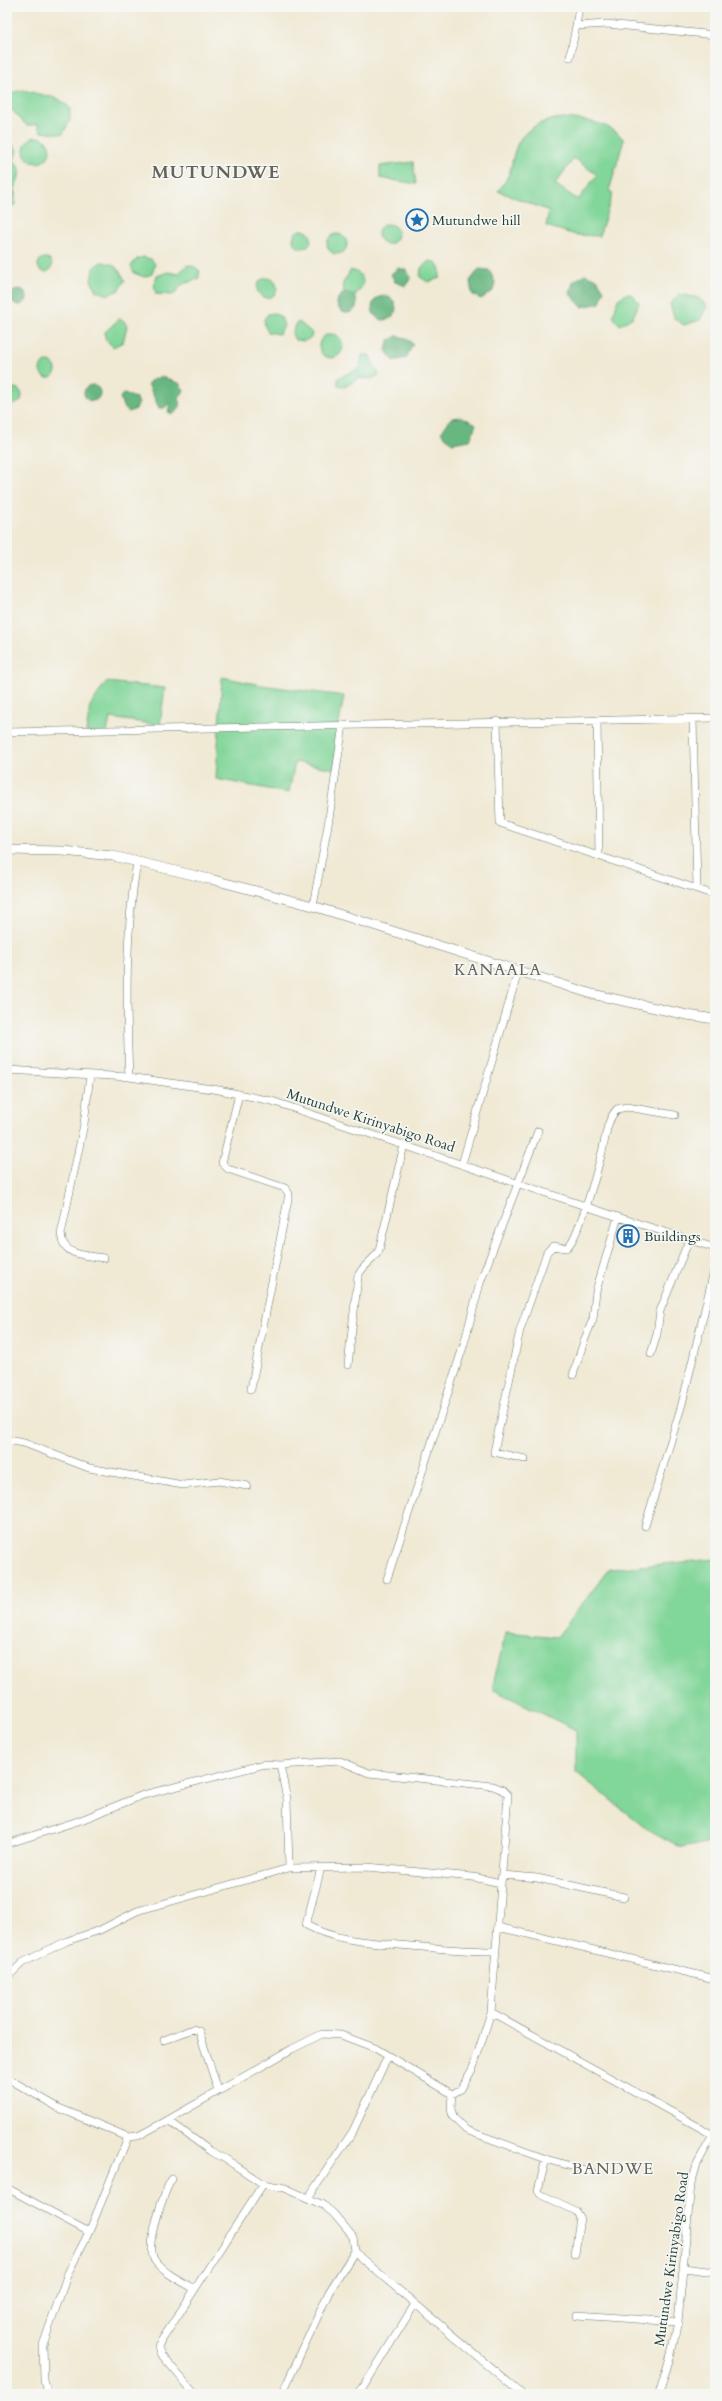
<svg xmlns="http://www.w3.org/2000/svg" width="722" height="2401" viewBox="0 0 722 2401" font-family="Cardo,serif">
<rect width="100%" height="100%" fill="#f6f6f2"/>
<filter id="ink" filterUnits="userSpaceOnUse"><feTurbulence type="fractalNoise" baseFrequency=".025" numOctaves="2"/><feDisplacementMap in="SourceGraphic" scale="8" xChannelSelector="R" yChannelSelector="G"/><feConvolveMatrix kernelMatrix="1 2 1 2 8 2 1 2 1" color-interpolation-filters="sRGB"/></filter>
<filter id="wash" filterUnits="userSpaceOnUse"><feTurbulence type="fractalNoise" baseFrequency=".012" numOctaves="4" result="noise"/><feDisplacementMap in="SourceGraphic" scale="16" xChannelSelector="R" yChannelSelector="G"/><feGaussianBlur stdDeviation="0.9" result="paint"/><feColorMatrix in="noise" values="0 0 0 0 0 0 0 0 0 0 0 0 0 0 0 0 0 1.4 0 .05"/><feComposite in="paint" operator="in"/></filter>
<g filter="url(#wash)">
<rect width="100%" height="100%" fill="#f0e9d4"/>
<path fill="#81d699" stroke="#508a66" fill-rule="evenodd" d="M23,90L59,99L70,108V120L63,134L41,132L37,124L27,126L7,105V94Z
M564,118C585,120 610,122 624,140L609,191L613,193L599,236L576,235L546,226L549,211L498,191C515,171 509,165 517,145C525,127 546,119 564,118ZM574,158L597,175L578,200L555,184Z
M24 150a13 13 0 1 1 26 0a13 13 0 1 1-26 0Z
M7,145H13L17,150L14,160L21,171L15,188V205L7,208Z
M413,162L416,184L380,178V166Z
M378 234a10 10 0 1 1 20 0a10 10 0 1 1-20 0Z
M293 239a9 9 0 1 1 18 0a9 9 0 1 1-18 0Z
M327 244a10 10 0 1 1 20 0a10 10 0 1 1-20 0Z
M143,257L151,259L155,264L152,274L144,277L134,273L131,266L137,259Z
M38 265a7 7 0 1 1 14 0a7 7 0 1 1-14 0Z
M429,261L436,262L440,270V278L428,282L420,277L421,268Z
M101,262C115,263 119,269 125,280L119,290L108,295L96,291L91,280L94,267Z
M187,265L195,267L200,271L198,279L183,284L173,295L156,294L154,283L157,276L168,272L178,274Z
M351,270C360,273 363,275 363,285L355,296L344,292L343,283Z
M257 288a10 10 0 1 1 20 0a10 10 0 1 1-20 0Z
M628,293L634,296L639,303L633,317L620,325L613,317L618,299Z
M679,294L698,298L707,306L700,320L684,325L674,318L670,304Z
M274,313L281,317L284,326L279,334L268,332L265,327L264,319L268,314Z
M119,319L124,321L127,326L123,342L113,347L106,340L104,333Z
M299,322L312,333L311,338L304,341L295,340L292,334L295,325Z
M319 346a12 12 0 1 1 24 0a12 12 0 1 1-24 0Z
M362,355H369L379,375L372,379L359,378L345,387L338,385V378L360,368Z
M40 370a8 8 0 1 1 16 0a8 8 0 1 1-16 0Z
M6 396a8 8 0 1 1 16 0a8 8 0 1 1-16 0Z
M222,677L261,685L344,696L339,723L335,769L295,762L289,793L216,779Z
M106,682L165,688L160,725L110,718L106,738L86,732L90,706Z
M715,1559V1841L682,1848L644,1827L576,1772V1730L492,1689L506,1632L557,1637L609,1569Z"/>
<path fill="#68b781" stroke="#447a5a" d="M398,268L406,270L411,277L406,286L395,282L391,274Z
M479,269L489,270L495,282L493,291L481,299L472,294L470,281Z
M585,274L597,279L604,290L600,303L582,307L570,294L573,282Z
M11 297a8 8 0 1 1 16 0a8 8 0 1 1-16 0Z
M337 303a10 10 0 1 1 20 0a10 10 0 1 1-20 0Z
M372 308a12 12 0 1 1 24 0a12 12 0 1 1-24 0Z
M397,336L406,338L413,344L406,358L394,361L386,351L388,341Z
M161,377L179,383L184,390L179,399L180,408L173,414L168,412L170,403L164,408H159L148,384L150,381Z
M84 393a8 8 0 1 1 16 0a8 8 0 1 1-16 0Z
M124,394L136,398L139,403L136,409L129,412L123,407L120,397Z
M462,417L476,424L470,440L452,443L441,433L451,418Z"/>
</g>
<g filter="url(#ink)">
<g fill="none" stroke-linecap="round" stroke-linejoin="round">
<g stroke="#68796c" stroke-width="8">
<path id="minor" d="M579,7L576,26L607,24L715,35
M570,57L576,26
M693,718L697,889
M597,720L599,856
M497,721L500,823L715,895
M7,732L715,718
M313,906L328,825L343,725
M7,1070L129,1077L219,1090L272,1101L618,1217L715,1248
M90,1075L84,1124L61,1234C63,1257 86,1255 104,1258
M129,1077C126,1005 125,933 137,862
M239,1094L222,1163L228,1169L285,1188L289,1194L251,1389
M462,1164L518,972
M651,1354L657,1334L660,1311L689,1240
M348,1365L358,1276C363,1264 374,1261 379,1250L404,1145
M573,1375L584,1341L593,1319L596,1291L618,1217
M7,1440L24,1443L89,1468L183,1485L219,1481L247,1486
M525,1459L494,1452L520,1330L547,1252L553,1246L566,1248C578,1242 598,1168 602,1152C606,1137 606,1121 617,1109L627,1107L675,1115
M645,1526L682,1404L715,1267
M387,1579L464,1344L480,1283L538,1131
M7,1844L81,1820L143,1795L265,1764L280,1765L287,1799L289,1868
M321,1868L306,1925C336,1941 367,1942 399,1945C431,1948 462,1951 494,1951
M502,1875L537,1878L624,1897
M498,1927L715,1979
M7,1978L22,1963L40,1954L67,1941L100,1930L137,1911L289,1868L367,1867L473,1877L501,1883
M491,2012L715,2136
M164,2040L193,2029L199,2031L218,2090
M7,2078L59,2108L128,2137L138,2136L168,2120L292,2049L322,2034L341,2035L375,2048L452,2094L461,2089L473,2068L491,2012L508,1795L503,1790L493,1786L369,1773L340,1761L280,1765
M452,2094L451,2109L453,2117L466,2130L546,2159L592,2172
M168,2120L210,2151L224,2158L263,2184L285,2188L323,2205L333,2213L344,2226L353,2237L355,2251L361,2258L522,2394
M546,2159L538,2190L540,2194L576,2211L580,2217L575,2254
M172,2179C163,2192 145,2248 155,2261C165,2274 181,2281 195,2289
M7,2188L89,2232
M308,2198L353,2131L388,2056
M684,2268L715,2272
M577,2315L678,2322
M47,2394L44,2379L43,2345L68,2273L89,2232L128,2137
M195,2394L160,2353L158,2346L263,2184
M282,2394L329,2292L355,2251
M359,2394L415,2304
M659,2394L671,2354L678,2322L691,2184L697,2164L715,2131"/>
</g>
<g stroke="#68796c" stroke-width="10">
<path id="tertiary" d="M7,850L63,851L113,856L214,880L313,906L592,994L687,1015L715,1019"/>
</g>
<use href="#minor" stroke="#fff" stroke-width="7"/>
<use href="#tertiary" stroke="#fff" stroke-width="9"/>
</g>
</g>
<defs>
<g id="sight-ring" transform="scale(1.15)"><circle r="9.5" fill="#f6f6f2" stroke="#1f6fb2" stroke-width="1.5"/><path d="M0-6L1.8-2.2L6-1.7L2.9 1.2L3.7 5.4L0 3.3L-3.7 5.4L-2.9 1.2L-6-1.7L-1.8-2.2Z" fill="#1f6fb2"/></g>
<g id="building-ring" transform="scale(1.15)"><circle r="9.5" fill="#f6f6f2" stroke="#1f6fb2" stroke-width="1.5"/><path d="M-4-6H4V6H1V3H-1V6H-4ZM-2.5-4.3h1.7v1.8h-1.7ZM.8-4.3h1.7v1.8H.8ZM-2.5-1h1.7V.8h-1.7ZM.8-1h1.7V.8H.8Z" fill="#1f6fb2"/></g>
</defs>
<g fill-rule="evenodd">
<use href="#sight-ring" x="417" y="220"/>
<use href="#building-ring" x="628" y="1236"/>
</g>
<g text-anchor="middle" stroke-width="3.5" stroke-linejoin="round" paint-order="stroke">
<g font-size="14" fill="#1f3d34" stroke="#f6f6f2" text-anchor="start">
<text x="432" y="225">Mutundwe hill</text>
<text x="644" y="1241">Buildings</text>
</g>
<g font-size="14" fill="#1f3d34" stroke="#f6f6f2">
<text transform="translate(371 1120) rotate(18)" y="5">Mutundwe Kirinyabigo Road</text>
<text transform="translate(671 2259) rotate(-82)" y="5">Mutundwe Kirinyabigo Road</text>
</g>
<g font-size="16" letter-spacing="1" fill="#64645c" stroke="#f6f6f2">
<text x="498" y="975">KANAALA</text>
<text x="613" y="2174">BANDWE</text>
</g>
<g font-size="18" font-weight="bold" letter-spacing="1" fill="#64645c" stroke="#f6f6f2">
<text x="216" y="178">MUTUNDWE</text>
</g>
</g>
<rect width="722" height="2401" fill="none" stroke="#f6f6f2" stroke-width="24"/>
</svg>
